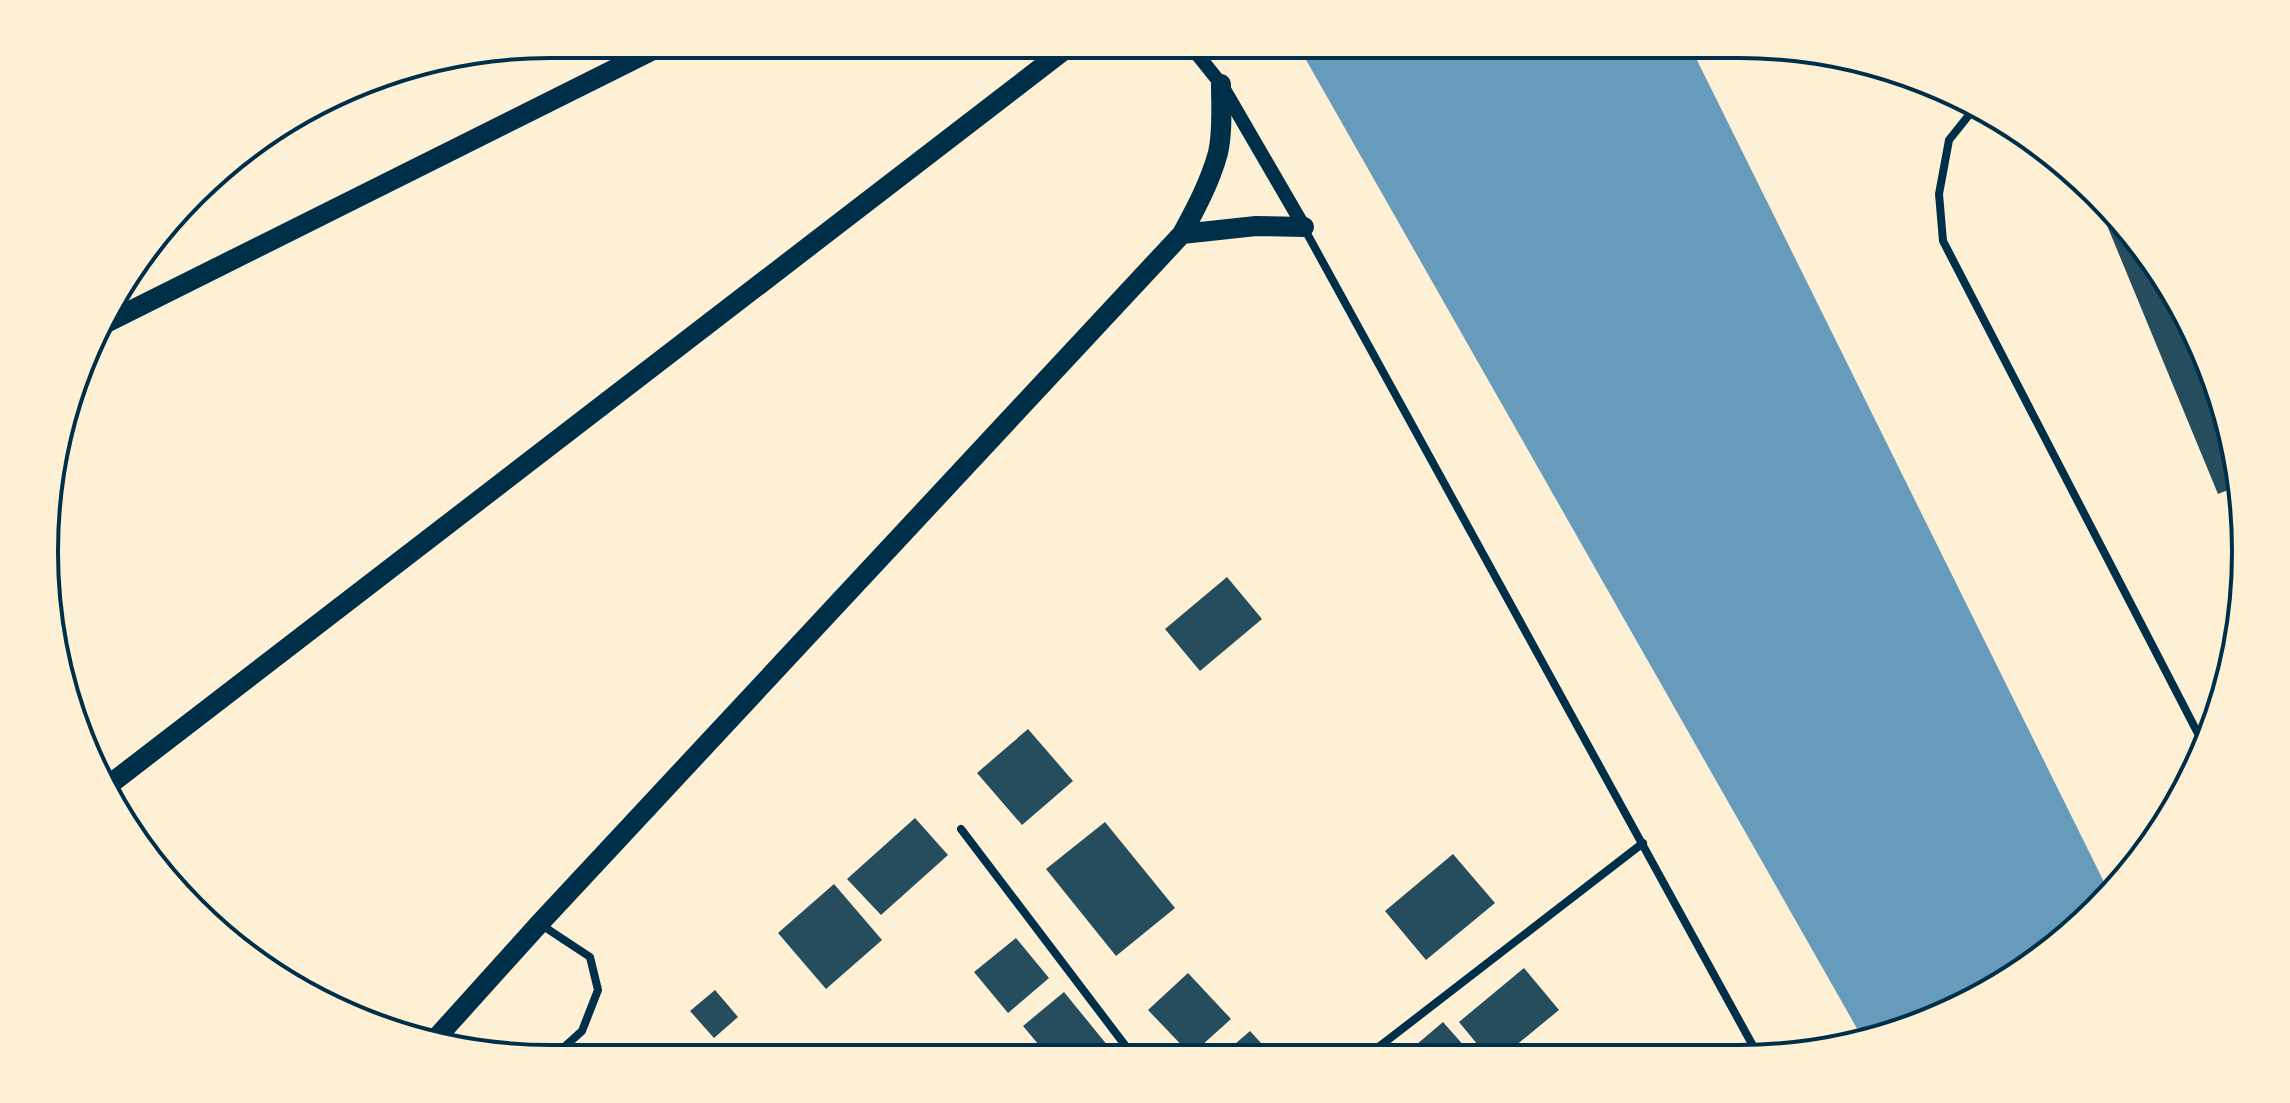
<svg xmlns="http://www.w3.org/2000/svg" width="2290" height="1103" viewBox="0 0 2290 1103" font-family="Inter,sans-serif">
<rect width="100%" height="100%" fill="#fdf0d5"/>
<path fill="#669bbc" d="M1297,44H1689L2109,892L2047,954L1933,1020L1863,1039Z"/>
<path fill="#264d5e" d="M2092,189L2098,193L2208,358L2233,488L2218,494Z
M1227,577L1262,619L1200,671L1165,629Z
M1028,729L1073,781L1022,825L977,773Z
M915,818L948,855L881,915L847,879Z
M1105,822L1175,908L1116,956L1046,869Z
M1453,854L1495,903L1426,960L1385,911Z
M834,884L882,940L826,989L778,933Z
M1016,938L1049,978L1008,1013L974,972Z
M1524,968L1559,1010L1503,1056H1487L1459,1022Z
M1188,973L1231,1019L1191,1055L1148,1010Z
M715,990L738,1017L714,1038L690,1011Z
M1064,992L1108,1046L1094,1057H1049L1023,1026Z
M1443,1022L1473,1056H1403Z
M1250,1031L1273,1056L1220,1057Z"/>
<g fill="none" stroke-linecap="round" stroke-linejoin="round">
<path stroke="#003049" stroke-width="8" d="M1973,110L1949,140L1939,194L1943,241L2206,749
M1304,228L1758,1055
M961,829L1134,1057
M540,924L590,957L598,990L582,1031L551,1059
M1367,1056L1643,843"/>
<path stroke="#003049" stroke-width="14" d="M1189,44L1221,84L1304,227"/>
<path stroke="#003049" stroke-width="20" d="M1182,234L1256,226L1304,227
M102,325L665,44
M105,788L1072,44
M438,1036L539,924L1182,234C1196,208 1210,182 1218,153C1223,131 1221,106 1221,84"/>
</g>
<path d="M0 0H2290V1103H0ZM551 58H1739A493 493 0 0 1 2232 551V552A493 493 0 0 1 1739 1045H551A493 493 0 0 1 58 552V551A493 493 0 0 1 551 58Z" fill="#fdf0d5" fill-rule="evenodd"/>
<path fill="none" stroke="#003049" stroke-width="4" d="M551 58H1739A493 493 0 0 1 2232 551V552A493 493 0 0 1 1739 1045H551A493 493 0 0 1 58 552V551A493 493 0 0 1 551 58Z"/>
</svg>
